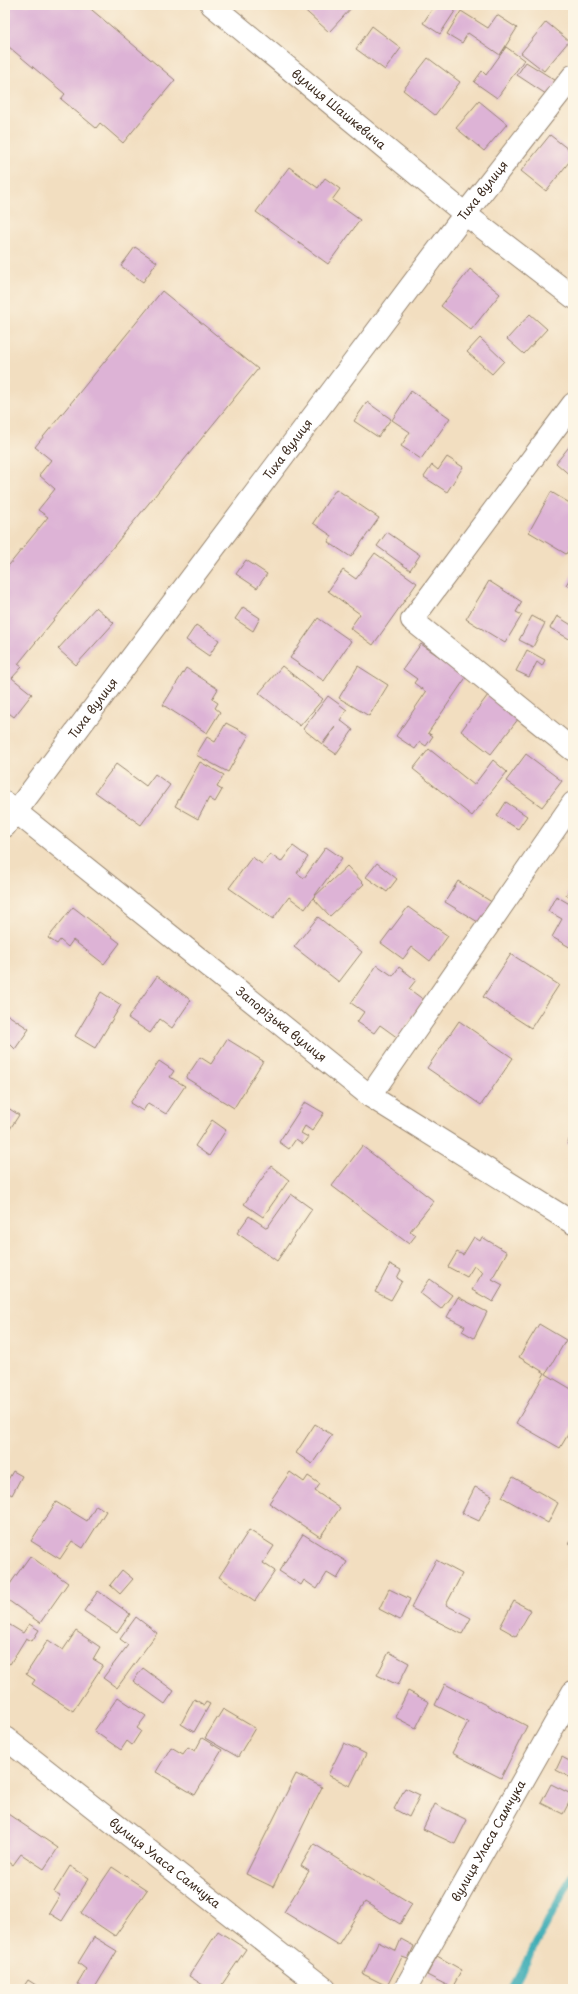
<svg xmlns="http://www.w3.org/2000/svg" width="578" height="1994" viewBox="0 0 578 1994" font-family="'Playpen Sans',sans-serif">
<rect width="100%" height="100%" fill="#fcf5e5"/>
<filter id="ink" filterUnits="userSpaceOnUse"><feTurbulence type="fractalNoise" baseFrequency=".025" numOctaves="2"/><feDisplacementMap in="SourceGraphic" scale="8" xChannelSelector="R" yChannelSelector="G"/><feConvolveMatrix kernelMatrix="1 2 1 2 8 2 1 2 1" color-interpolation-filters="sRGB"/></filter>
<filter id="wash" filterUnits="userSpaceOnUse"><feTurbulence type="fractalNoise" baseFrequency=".012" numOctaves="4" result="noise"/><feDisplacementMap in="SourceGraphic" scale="16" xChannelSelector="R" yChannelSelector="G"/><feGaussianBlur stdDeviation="0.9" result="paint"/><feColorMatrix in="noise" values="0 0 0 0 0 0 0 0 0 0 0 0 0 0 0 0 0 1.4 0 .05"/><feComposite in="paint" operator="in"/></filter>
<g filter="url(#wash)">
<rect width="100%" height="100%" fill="#f2dec0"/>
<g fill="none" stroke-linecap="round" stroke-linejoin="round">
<path stroke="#3bacb5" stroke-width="8" d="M512,1989L573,1874"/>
</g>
<g id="blocks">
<path fill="#ddb3d6" d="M5,5H86L175,80L123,143L100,123L96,128L61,99L65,94L9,47L5,53Z
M299,5H354L329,32Z
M435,5H459L440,34L423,23Z
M461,11L488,28L497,15L517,28L500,55L468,33L462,43L447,34Z
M546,22L569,41L544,71L521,53Z
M372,26L401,48L385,70L356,49Z
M506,47L524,60L497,98L474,82L482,71L486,75Z
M428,58L460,82L435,115L403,90Z
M526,62L558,82L549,96L517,75Z
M479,101L507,124L484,151L456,128Z
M550,135L573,153V157L546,191L521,171Z
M289,167L318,188L325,178L340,189L332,200L360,220L328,264L256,212Z
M135,247L157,262L143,282L121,266Z
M470,269L500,294L471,330L441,306Z
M162,291L258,369L18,664L22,667L12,678L32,694L14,717L5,710V570L48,517L38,510L55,489L39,475L51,460L35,447Z
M530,314L547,329L524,354L507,339Z
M480,338L504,361L492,374L467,352Z
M411,391L450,418L421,459L401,446L410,432L392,420Z
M367,402L391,419L378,437L354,421Z
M573,442V478L556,463Z
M447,457L463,467L447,492L424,477L432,465L438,470Z
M336,489L379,518L351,557L328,542L332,536L313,523Z
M551,492L573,505V542L566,554L529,532Z
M387,532L420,555L410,570L377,546Z
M375,553L417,583L373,645L350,628L360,614L328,591L343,570L356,579Z
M246,560L267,574L257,588L236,574Z
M573,573V588L566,585Z
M489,581L522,602L516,612L522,615L505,643L466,619Z
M96,607L114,623L76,665L58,649Z
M243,607L260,618L253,631L235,619Z
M532,616L545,623L533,647L519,640Z
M557,616L573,626V641L550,628Z
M318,618L351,641L324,681L290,658Z
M196,625L219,640L209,656L186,640Z
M421,644L467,676L428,733L433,736L426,746L420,742L415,749L396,736L426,692L414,683L417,679L403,669Z
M527,650L545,660L542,666L537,662L529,677L516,671Z
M282,666L323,699L300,726L259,693Z
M358,666L388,685L369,716L339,698Z
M186,668L218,689L212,699L218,703L215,708L220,712L207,733L163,705Z
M488,695L519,718L491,754L461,731Z
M328,696L347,710L340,720L353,730L336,754L323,745L335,727L322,744L303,729Z
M226,723L249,735L228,772L196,755L207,737L215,742Z
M429,749L474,785L493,760L507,772L472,816L413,769Z
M526,754L562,781L542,807L506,781Z
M200,762L224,775L217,787L222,790L215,802L209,798L198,819L175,806Z
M116,764L146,786L155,774L170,785L141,825L95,792Z
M506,802L527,816L518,829L497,816Z
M293,846L308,857L297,873L304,878L326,847L342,858L305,909L289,897L273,919L229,888L252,857L262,864L270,854L281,862Z
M377,863L397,879L387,892L366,877Z
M347,866L364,884L330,916L313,898Z
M458,881L495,904L483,925L445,902Z
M573,884V899L566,895Z
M556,896L573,906V949L552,937L562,919L548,911Z
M73,907L120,943L104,964L73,940L68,947L60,940L57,944L48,938Z
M408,907L448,936L430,961L412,947L403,959L381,943Z
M318,917L362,952L339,982L294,947Z
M511,954L559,985L531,1028L483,997Z
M377,965L393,976L399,967L416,980L409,989L424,1000L398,1038L380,1025L374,1033L357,1022L364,1012L351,1003Z
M157,976L191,1000L172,1028L160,1019L150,1033L128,1018Z
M101,992L121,1005L95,1048L75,1036Z
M5,1013L29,1029L15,1049L10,1044L5,1051Z
M459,1021L513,1058L481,1105L427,1068Z
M227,1039L263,1061L234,1108L186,1078L200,1057L211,1064Z
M159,1061L174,1071L170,1077L185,1086L166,1114L148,1103L143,1111L130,1103Z
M305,1102L324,1113L312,1131L305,1126L301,1133L308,1137L303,1144L296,1139L289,1149L279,1142Z
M5,1106L19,1115L8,1132L5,1131Z
M212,1120L226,1130L209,1156L195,1146Z
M573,1132V1147L567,1144Z
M362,1146L434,1201L410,1231L416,1235L409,1244L332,1186Z
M271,1166L289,1180L263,1217L244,1204Z
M291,1194L312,1209L277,1261L237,1233L249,1216L267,1228Z
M474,1237L480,1241L482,1237L507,1252L492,1279L503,1285L493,1302L472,1290L483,1272L474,1266L467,1277L448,1267L457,1252L463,1255Z
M390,1264L401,1270L397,1278L402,1281L391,1300L375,1292Z
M430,1279L452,1295L441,1309L420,1293Z
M458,1297L487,1312L474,1338L462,1331L465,1326L447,1317Z
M539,1324L566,1340L546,1374L573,1390V1426L560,1448L516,1423L545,1373L519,1357Z
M315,1424L332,1435L312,1464L296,1453Z
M13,1471L22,1476L12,1495L5,1491V1485Z
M290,1472L304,1482L308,1476L320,1484L315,1491L340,1508L320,1537L269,1503Z
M513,1477L558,1503L548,1523L502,1497Z
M475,1487L492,1495L479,1521L462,1513Z
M56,1502L87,1521L96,1505L106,1511L83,1548L72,1541L60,1559L31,1541Z
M249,1530L274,1546L263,1563L275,1571L255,1601L219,1577Z
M303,1534L347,1562L337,1579L327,1573L317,1589L304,1580L301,1585L279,1571Z
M573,1538V1546L569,1544Z
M30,1556L68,1583L40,1623L5,1598V1591Z
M436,1560L462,1574L446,1605L471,1618L462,1634L411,1608Z
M122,1570L133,1579L120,1594L110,1585Z
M389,1589L410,1599L400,1620L379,1609Z
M98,1591L130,1614L117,1633L84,1611Z
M514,1601L531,1610L516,1636L500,1627Z
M136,1617L157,1633L117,1688L103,1678L128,1645L120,1639Z
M5,1622L23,1633L29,1624L39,1630L32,1641L26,1638L10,1664L5,1661Z
M76,1631L100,1647L93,1659L103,1665L73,1711L32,1684L35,1680L26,1674L48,1640L63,1650Z
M389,1652L409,1663L398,1685L377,1675Z
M143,1668L174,1691L165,1704L133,1681Z
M445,1684L527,1726L501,1778L452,1753L468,1722L435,1705Z
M408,1691L429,1702L416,1728L395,1717Z
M118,1697L146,1716L137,1728L141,1731L132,1745L127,1741L121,1750L94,1731Z
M194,1699L204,1705L206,1702L210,1704L194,1732L181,1724Z
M223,1709L255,1728L238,1757L205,1738Z
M202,1738L222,1750L195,1795L156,1772L171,1747L183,1754L188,1747L195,1751Z
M344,1743L366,1754L350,1786L328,1775Z
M562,1757L573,1763V1779L556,1770Z
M296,1774L322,1787L273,1887L246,1874Z
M551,1784L573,1795L563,1814L541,1803Z
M405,1788L420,1795L409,1817L394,1809Z
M435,1804L467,1820L455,1844L423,1829Z
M5,1812L58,1848L44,1869L21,1854L13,1865L5,1859Z
M314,1844L412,1904L400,1924L365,1902L338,1945L284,1912L309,1871L301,1866Z
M70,1866L89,1878L62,1921L49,1913L60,1895L54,1892Z
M112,1867L147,1890L115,1936L81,1913Z
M218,1931L246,1949L219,1989H209L189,1976Z
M94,1937L117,1951L94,1989H85L77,1984L86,1969L78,1963Z
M401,1939L414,1946L408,1959L402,1957L387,1986L363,1974L378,1942L396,1951Z
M437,1956L462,1970L452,1988L427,1975Z
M28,1980L42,1989H22Z"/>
</g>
</g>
<g filter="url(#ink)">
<use href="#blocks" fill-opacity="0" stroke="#96846f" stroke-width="1"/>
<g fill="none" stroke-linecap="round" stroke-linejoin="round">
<g stroke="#96846f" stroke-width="24">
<g id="street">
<path id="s1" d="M212,5L465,214L573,297"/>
<path d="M573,404L412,620L573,750"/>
<path id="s2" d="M5,803L370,1096L573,1223"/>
<path id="s3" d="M5,826L465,214L573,76"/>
<path d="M370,1096L573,803"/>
<path id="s4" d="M5,1738L325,1989"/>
<path id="s5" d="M405,1989L573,1692"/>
</g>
</g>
<use href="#street" stroke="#fff" stroke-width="22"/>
</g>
</g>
<g text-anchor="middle" stroke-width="3" stroke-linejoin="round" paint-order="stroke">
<g font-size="12" fill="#3b2a1e" stroke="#fcf5e5">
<text dy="4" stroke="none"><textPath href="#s1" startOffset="164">вулиця Шашкевича</textPath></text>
<text dy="4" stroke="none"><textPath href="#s3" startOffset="795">Тиха вулиця</textPath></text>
<text dy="4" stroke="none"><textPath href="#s3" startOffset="471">Тиха вулиця</textPath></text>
<text dy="4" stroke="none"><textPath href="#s3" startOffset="147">Тиха вулиця</textPath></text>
<text dy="4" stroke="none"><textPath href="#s2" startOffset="354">Запорізька вулиця</textPath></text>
<text dy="4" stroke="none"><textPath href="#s5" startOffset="170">вулиця Уласа Самчука</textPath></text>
<text dy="4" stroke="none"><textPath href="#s4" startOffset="203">вулиця Уласа Самчука</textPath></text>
</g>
</g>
<rect width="578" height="1994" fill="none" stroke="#fcf5e5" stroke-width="20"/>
</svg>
